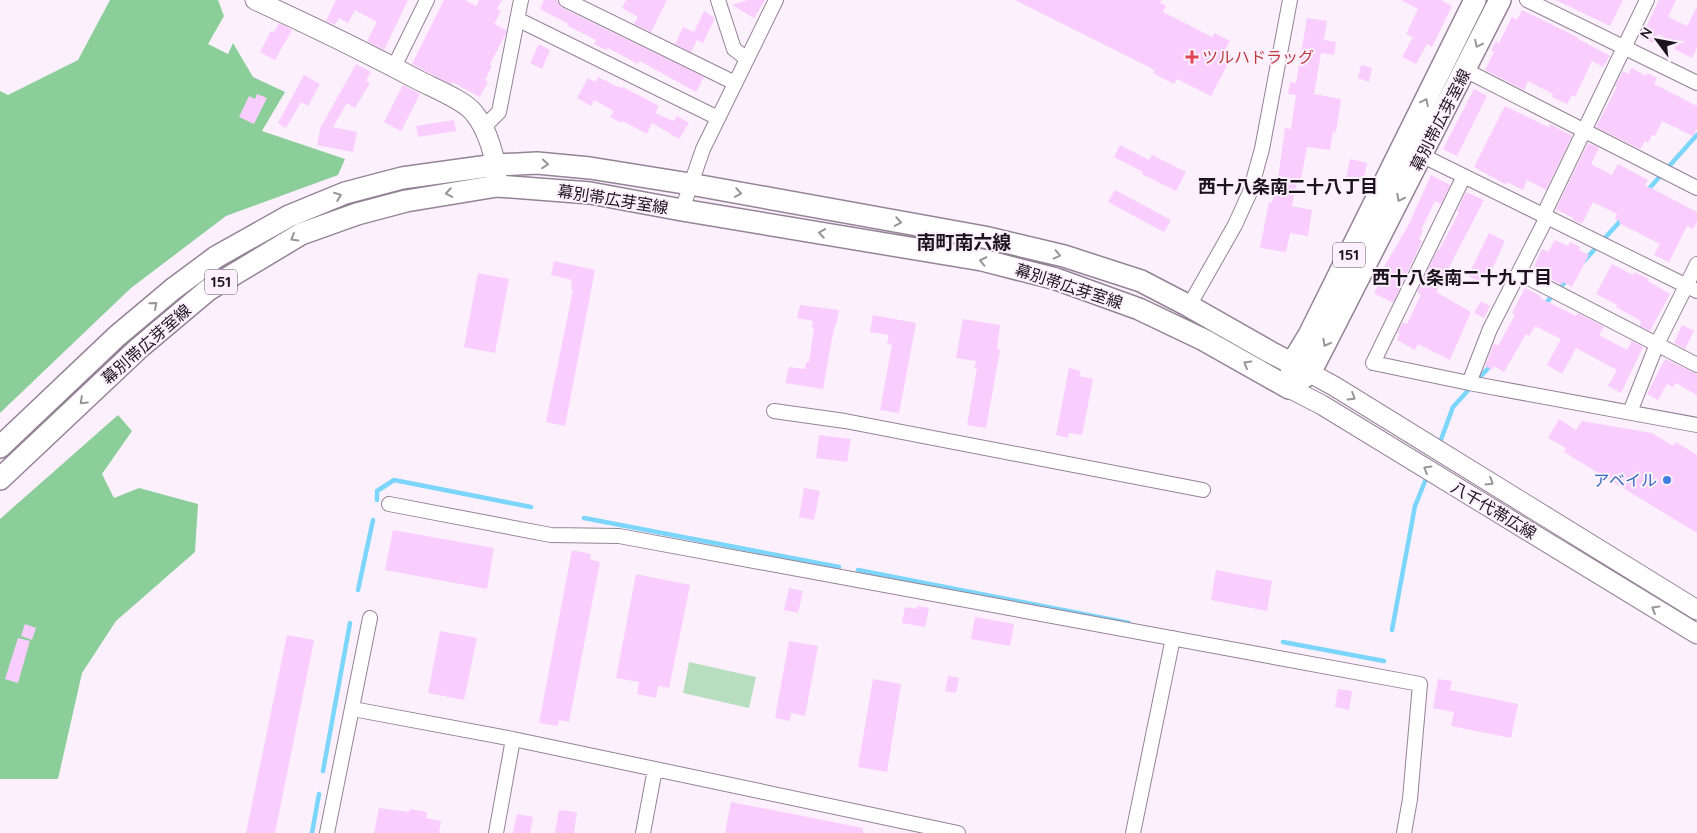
<svg xmlns="http://www.w3.org/2000/svg" width="1697" height="833" viewBox="0 0 1697 833" font-family="Quicksand,'Noto Sans JP',sans-serif">
<rect width="100%" height="100%" fill="#fcf0fd"/>
<path fill="#b7debe" d="M689,662L756,677L749,708L683,693Z"/>
<path fill="#8cce99" d="M110,0H218L224,16L208,44L228,54L233,43L253,77L285,92L262,131L345,159L338,175L226,216L131,288L0,413V91L8,95L78,60Z
M118,415L132,431L102,474L114,498L139,488L198,504L195,552L116,621L82,673L58,779H0V519Z"/>
<g fill="none" stroke-linecap="round" stroke-linejoin="round">
<path stroke="#7cd5fb" stroke-width="4.5" d="M1646,192L1697,135
M1584,261L1623,218
M1544,305L1567,280
M1439,445L1453,407L1491,365
M377,500V491L394,480L531,507
M584,518L839,567
M858,570L1129,623
M358,590L373,520
M1392,630L1415,506L1428,474
M1283,642L1384,661
M323,771L350,623
M312,833L319,794"/>
</g>
<path fill="#f9cdfe" d="M336,0H408L384,50L367,41L377,22L355,10L348,23L339,18L335,25L326,21Z
M444,0H465L476,6L479,0H502L497,9L501,11L494,24L506,30V33L490,64L492,66L485,80L488,82L480,97L452,82L451,84L412,64Z
M544,0H557L559,4L562,8L704,77L696,92L640,61L638,64L608,48L606,50L594,44L596,40L568,26L569,24L540,9Z
M626,0H667L651,32L634,24L638,17L622,8Z
M748,0H765L754,18L732,5Z
M1015,0H1162L1160,3L1166,6L1163,12L1212,37L1215,33L1230,41L1224,52L1232,56L1211,96L1177,79L1174,84L1153,73L1155,70Z
M1401,0H1441L1452,6L1432,47L1427,44L1416,64L1402,57L1413,37L1406,34L1418,9Z
M1556,0H1623L1610,26Z
M1659,0H1676L1668,17L1687,26L1697,7V48L1692,58L1674,49L1677,44L1658,34L1653,43L1641,38Z
M1522,10L1579,38L1578,39L1610,56L1603,67L1592,61L1575,97L1572,95L1567,104L1552,97L1553,94L1528,81L1524,90L1485,70L1494,52L1491,50L1496,41L1499,43L1512,17L1517,20Z
M704,11L715,18L703,43L697,40L691,52L675,44L683,27L694,32Z
M1307,18L1327,21L1324,40L1336,42L1334,55L1321,53L1314,94L1341,99L1336,132L1333,131L1330,150L1307,147L1300,184L1297,183L1292,206L1312,210L1308,236L1290,233L1286,252L1260,248L1269,202L1272,203L1278,179L1285,128L1291,129L1296,95L1288,94L1290,82L1296,83Z
M279,23L292,30L275,60L260,52L271,31L274,32Z
M539,44L550,50L542,69L530,63Z
M356,64L371,72L366,81L370,83L355,108L347,103L333,127L357,132L353,152L317,145L321,125H322Z
M1361,65L1372,68L1369,82L1358,78Z
M1632,68L1646,76L1647,73L1657,78L1654,84L1697,106V128L1693,136L1662,121L1655,136L1652,135L1648,143L1645,141L1640,149L1596,127L1617,87L1615,86L1623,71L1628,74Z
M304,75L320,84L308,106L301,102L286,128L278,123Z
M598,77L616,86L622,88L623,87L659,106L655,113L674,121L677,116L689,123L679,139L652,123L647,134L623,121L622,123L610,117L614,111L594,100L591,106L577,98L588,78L595,82Z
M403,85L420,94L401,131L384,122Z
M1474,89L1487,96L1457,156L1443,149Z
M257,94L267,98L254,124L239,117L249,96L255,99Z
M1505,106L1548,127L1550,124L1572,136L1546,190L1527,180L1523,190L1507,182L1505,184L1501,182L1474,167Z
M454,120L456,131L418,137L416,126Z
M1588,143L1599,148L1591,164L1612,175L1618,164L1648,180L1645,185L1697,212V221L1693,229L1687,226L1669,262L1654,255L1660,244L1619,223L1620,221L1615,219L1617,214L1593,202L1582,224L1573,220V218L1556,209Z
M1120,145L1149,160L1152,155L1186,172L1176,191L1142,174L1143,172L1114,157Z
M1350,159L1367,163L1363,181L1346,178Z
M1431,175L1450,185L1441,204L1435,201L1421,230L1423,231L1419,239L1422,241L1393,303L1374,293L1387,268L1384,267L1409,224Z
M1115,190L1171,220L1164,232L1108,202Z
M1466,192L1484,200L1436,292L1471,312L1450,360L1418,344L1415,350L1397,340L1400,334L1397,333L1403,322L1407,324L1421,295L1417,292L1438,249L1439,250L1459,213L1457,211Z
M1489,233L1505,241L1487,280L1482,278L1480,282L1468,276Z
M1555,240L1568,246L1570,242L1580,247L1579,250L1589,255L1572,287L1563,282L1562,285L1551,279L1552,276L1534,266L1542,249L1548,252Z
M554,261L595,270L565,426L546,422L573,290L571,289L572,280L551,275Z
M1612,264L1633,275L1634,272L1649,279L1648,281L1670,294L1650,331L1640,326L1641,321L1616,307L1617,305L1596,294Z
M478,273L509,279L495,353L464,347Z
M1525,288L1541,296L1540,298L1576,316L1578,313L1604,327L1599,335L1627,350L1632,341L1643,347L1621,393L1608,386L1617,370L1576,348L1562,374L1547,365L1561,339L1535,326L1529,336L1526,334L1504,372L1494,366L1492,370L1485,366L1494,344L1498,346L1515,315L1512,313Z
M1481,301L1490,306L1484,318L1474,313Z
M800,305L839,310L836,325H835L831,343L823,389L785,383L789,367L805,369L806,362H809L814,328H812L813,321L797,318Z
M873,315L916,323L899,413L880,410L892,345L887,344L889,335L870,332Z
M963,319L1000,325L997,349L1000,350L986,428L967,425L977,368H974L976,361L956,358Z
M1682,325L1694,331L1685,349L1674,343Z
M1665,359L1697,374V395L1676,383L1673,387L1667,384L1658,400L1647,394Z
M1069,368L1081,371L1079,376L1093,379L1082,435L1069,433L1068,438L1056,435Z
M1559,419L1576,430L1582,421L1652,433L1673,446L1676,442L1697,455V533L1564,452L1566,448L1548,438Z
M819,435L851,439L847,462L816,458Z
M804,488L820,491L814,520L799,517Z
M393,530L494,548L487,589L385,570Z
M572,550L591,554L590,559L600,562L569,722L559,720L558,726L539,723Z
M1216,570L1272,581L1267,611L1211,600Z
M636,574L690,585L669,688L658,686L656,698L637,694L639,682L616,678Z
M789,588L803,591L798,613L784,610Z
M917,606L929,608L925,627L902,623L905,607L917,609Z
M975,617L1014,624L1010,646L971,639Z
M25,624L36,628L32,640L21,636Z
M440,631L477,638L464,700L428,693Z
M287,635L314,640L275,833H246Z
M18,638L30,641L18,683L5,679Z
M789,641L818,646L805,716L791,713L790,721L775,718Z
M948,676L959,678L956,693L945,691Z
M873,679L901,684L887,772L858,767Z
M1438,679L1452,681L1450,690L1518,704L1511,738L1451,726L1454,712L1433,708Z
M1338,689L1352,691L1349,710L1335,707Z
M731,802L863,828V833H725Z
M379,808L409,812L410,809L427,812L426,818L441,821L439,833H374Z
M559,810L577,812L574,833H555Z
M517,814L533,817L530,833H513Z"/>
<g fill="none" stroke-linecap="round" stroke-linejoin="round">
<g stroke="#948396" stroke-width="16">
<path id="street" d="M566,0L735,83
M718,0L734,49L747,59
M1527,0L1697,83
M517,19L718,118
M394,67L427,0
M1465,70L1697,188
M483,128L499,112L521,0
M1415,152L1697,291
M1464,176L1373,363L1469,383L1697,425
M682,210L703,149L776,0
M1543,216L1647,0
M1519,273L1697,365
M1189,306L1235,225L1250,192L1262,149L1290,0
M1469,383L1490,329L1547,217
M774,411L845,421L1203,490
M1630,412L1657,344L1697,264
M389,504L551,535L619,536L1420,684L1410,799L1404,833
M353,709L513,739L958,833
M327,833L370,618
M496,833L513,739
M643,833L655,769
M1133,833L1173,638"/>
</g>
<g stroke="#948396" stroke-width="21">
<path id="secondary" d="M255,0C312,26 367,53 422,82C436,89 465,101 474,113C488,130 496,158 497,180
M1310,373L1334,386L1697,610
M1289,388L1322,405L1697,634"/>
</g>
<g stroke="#948396" stroke-width="24">
<path id="primary" d="M1291,377L1292,363L1309,335L1475,0
M1300,380L1310,373L1325,344L1500,0
M0,447L117,336L173,289L216,257L289,216L345,193L402,178L496,165L537,163L590,168L690,184L984,237L1064,256L1141,281L1189,306L1270,352L1310,373
M0,479L139,348L208,290L301,234L357,214L406,201L497,186L590,193L682,210L982,260L1056,279L1139,309L1204,340L1289,388"/>
</g>
<use href="#street" stroke="#fff" stroke-width="14"/>
<use href="#secondary" stroke="#fff" stroke-width="19"/>
<use href="#primary" stroke="#fff" stroke-width="21"/>
</g>
<defs><path id="oneway-chevron" d="M-2-3.5L2.5 0L-2 3.5" fill="none" stroke-width="1.6" stroke-linecap="round" stroke-linejoin="round" transform="scale(1.25)"/></defs>
<g stroke="#989599">
<use href="#oneway-chevron" transform="translate(1478 44) rotate(116)"/>
<use href="#oneway-chevron" transform="translate(1425 102) rotate(-64)"/>
<use href="#oneway-chevron" transform="translate(545 164) rotate(5)"/>
<use href="#oneway-chevron" transform="translate(449 193) rotate(170)"/>
<use href="#oneway-chevron" transform="translate(738 193) rotate(10)"/>
<use href="#oneway-chevron" transform="translate(338 196) rotate(-21)"/>
<use href="#oneway-chevron" transform="translate(1400 198) rotate(117)"/>
<use href="#oneway-chevron" transform="translate(898 222) rotate(10)"/>
<use href="#oneway-chevron" transform="translate(822 233) rotate(-171)"/>
<use href="#oneway-chevron" transform="translate(294 238) rotate(149)"/>
<use href="#oneway-chevron" transform="translate(1057 255) rotate(13)"/>
<use href="#oneway-chevron" transform="translate(983 261) rotate(-168)"/>
<use href="#oneway-chevron" transform="translate(154 305) rotate(-40)"/>
<use href="#oneway-chevron" transform="translate(1326 343) rotate(118)"/>
<use href="#oneway-chevron" transform="translate(1247 364) rotate(-150)"/>
<use href="#oneway-chevron" transform="translate(1352 397) rotate(32)"/>
<use href="#oneway-chevron" transform="translate(83 401) rotate(137)"/>
<use href="#oneway-chevron" transform="translate(1427 469) rotate(-149)"/>
<use href="#oneway-chevron" transform="translate(1490 482) rotate(32)"/>
<use href="#oneway-chevron" transform="translate(1655 609) rotate(-149)"/>
</g>
<path fill="#e0444e" stroke="#fcf0fd" stroke-width="2" d="M1189.5 49.5h5v5h5v5h-5v5h-5v-5h-5v-5h5z"/>
<circle fill="#3f7fe0" stroke="#fcf0fd" stroke-width="2" cx="1667" cy="480" r="5"/>
<g text-anchor="middle" stroke-width="4" stroke-linejoin="round" paint-order="stroke">
<g fill="#fcf0fd" stroke="#5e5660" stroke-width="1">
<rect x="1333" y="242.5" width="32" height="25" rx="4"/>
<rect x="205" y="269.5" width="32" height="25" rx="4"/>
</g>
<g font-size="15" font-weight="bold" fill="#1b141c">
<text x="1349" y="260">151</text>
<text x="221" y="287">151</text>
</g>
<g font-size="16" fill="#be3a42" stroke="#fcf0fd" text-anchor="start">
<text x="1202" y="63">ツルハドラッグ</text>
</g>
<g font-size="16" fill="#1b141c" stroke="#fcf0fd">
<text transform="translate(1440 120) rotate(-63)" y="6">幕別帯広芽室線</text>
<text transform="translate(613 199) rotate(9)" y="6">幕別帯広芽室線</text>
<text transform="translate(1069 286) rotate(18)" y="6">幕別帯広芽室線</text>
<text transform="translate(146 344) rotate(-41)" y="6">幕別帯広芽室線</text>
<text transform="translate(1494 510) rotate(31)" y="6">八千代帯広線</text>
</g>
<g font-size="16" fill="#366cbe" stroke="#fcf0fd" text-anchor="end">
<text x="1657" y="486">アベイル</text>
</g>
<g font-size="18" font-weight="bold" fill="#1b141c" stroke="#fcf0fd">
<text x="1288" y="193">西十八条南二十八丁目</text>
<text x="1462" y="284">西十八条南二十九丁目</text>
</g>
<g font-size="19" font-weight="bold" fill="#1b141c" stroke="#fcf0fd">
<text x="964" y="249">南町南六線</text>
</g>
</g>
<g transform="translate(1657 40) rotate(302)" stroke="#fcf0fd" stroke-width="4" paint-order="stroke">
<path d="M0-4L9 19L0 12L-9 19Z" fill="#1b141c"/>
<text y="-8" font-size="14" font-weight="bold" text-anchor="middle" fill="#1b141c">N</text>
</g>
</svg>
